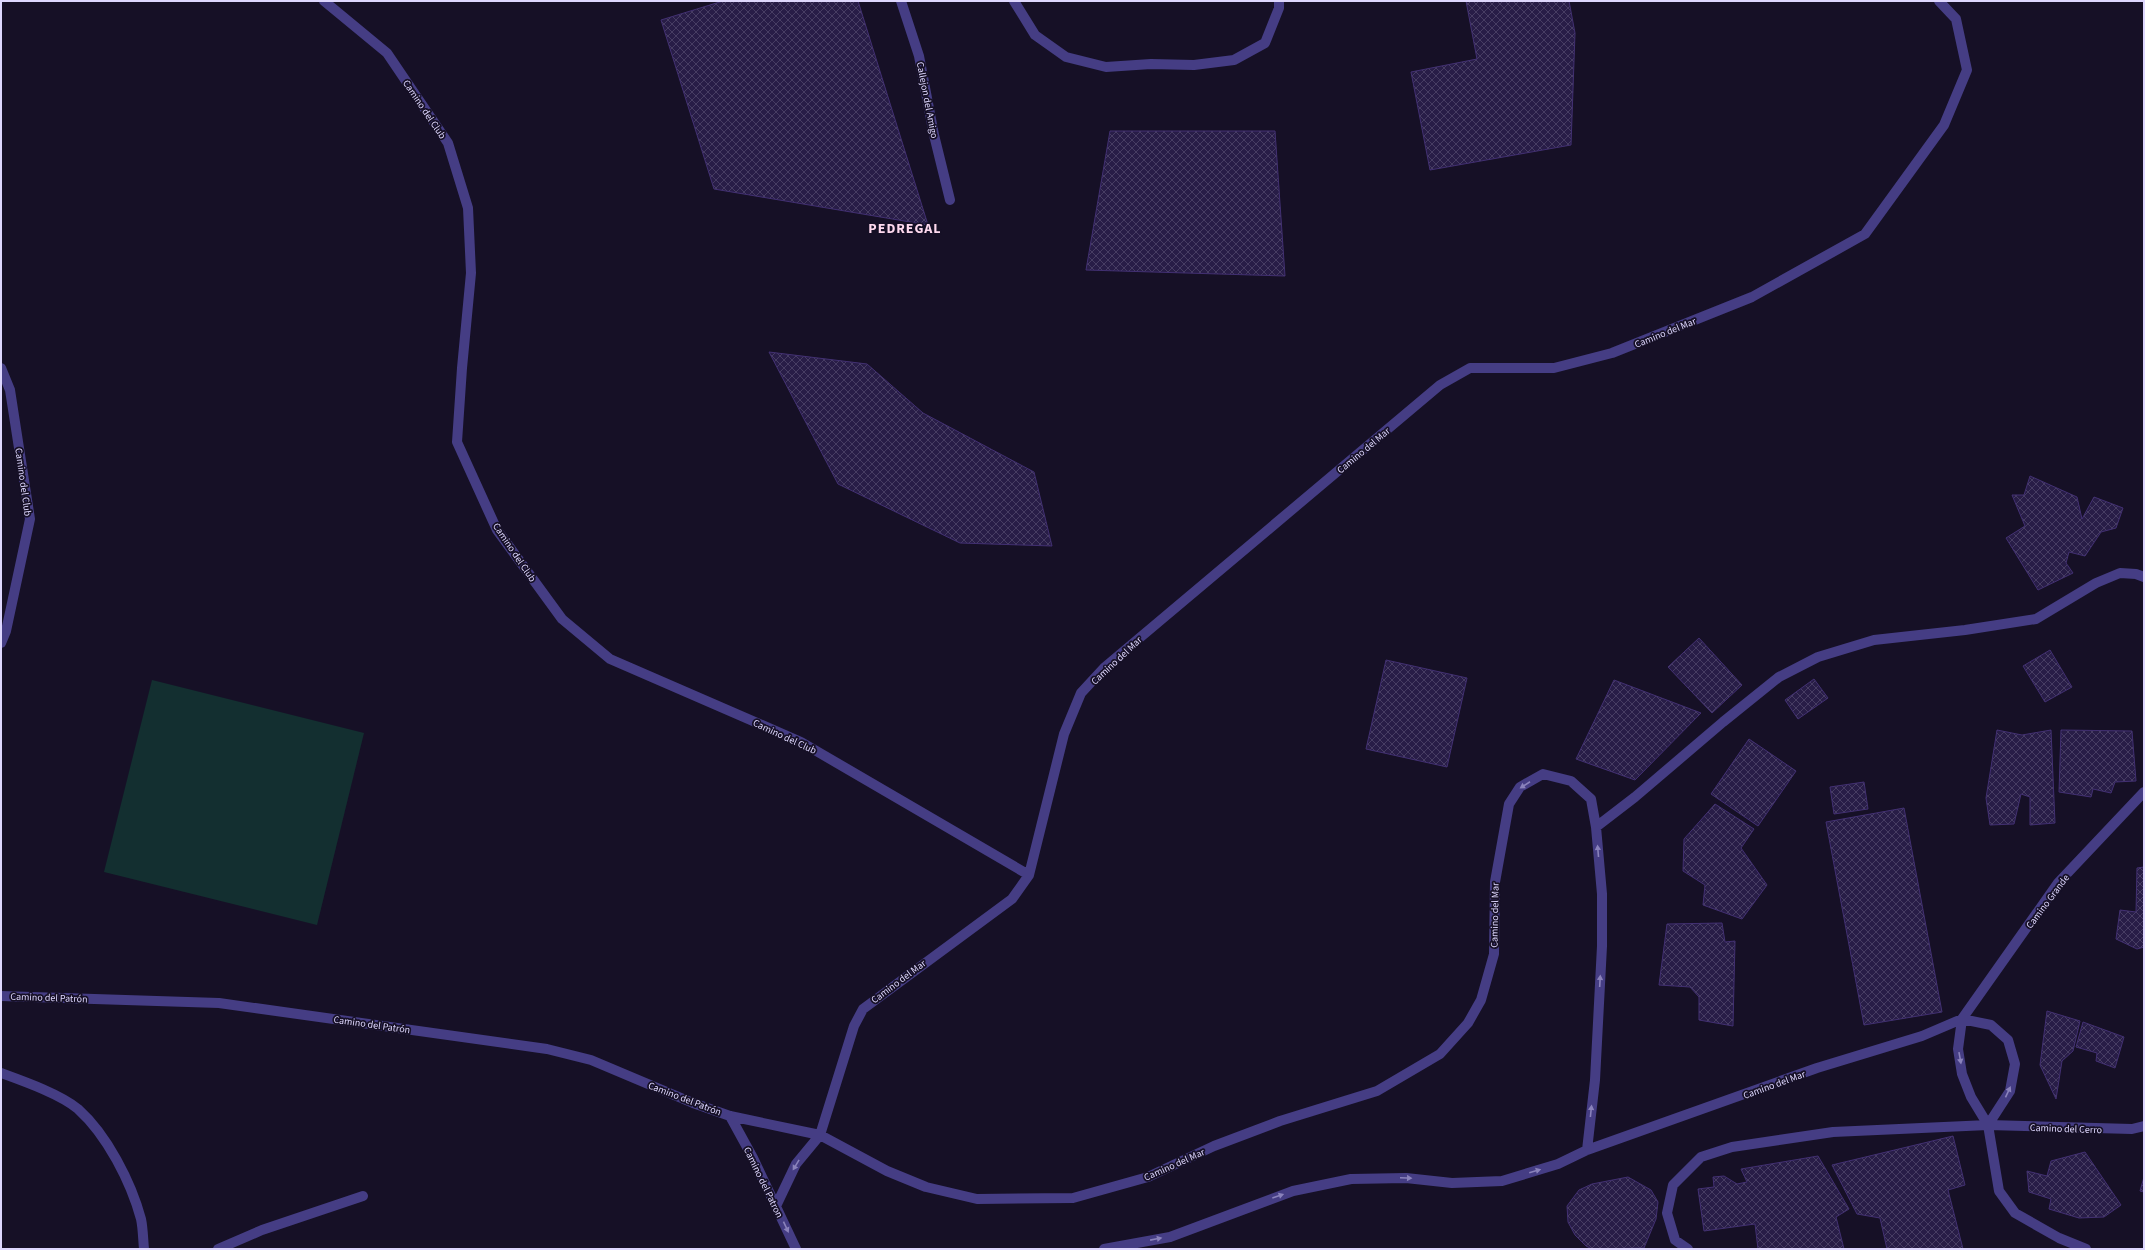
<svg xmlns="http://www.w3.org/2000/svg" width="2145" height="1250" viewBox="0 0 2145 1250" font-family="'Source Sans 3',sans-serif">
<defs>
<pattern id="building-cross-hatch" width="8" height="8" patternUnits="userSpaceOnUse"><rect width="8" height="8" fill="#281d47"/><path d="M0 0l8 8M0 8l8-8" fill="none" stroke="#473d63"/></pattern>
</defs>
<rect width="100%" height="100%" fill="#161026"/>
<path fill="#132f30" d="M152,680L364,733L317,925L104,872Z"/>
<path fill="url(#building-cross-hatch)" stroke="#423072" d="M723,1H858L928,225L714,189L661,20Z
M1466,1H1569L1575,33L1571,145L1430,170L1411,72L1477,59Z
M1110,131H1275L1285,276L1086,270Z
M769,352L867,364L923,413L1034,472L1052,546L960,543L838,484Z
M2030,476L2077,497L2082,519L2094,497L2123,508L2116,528L2101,532L2085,556L2069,552L2066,563L2073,573L2038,590L2006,538L2025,526L2012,495H2024Z
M1699,638L1742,685L1712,713L1668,667Z
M2050,650L2072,687L2045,702L2023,666Z
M1386,660L1467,678L1447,767L1366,749Z
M1814,679L1828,698L1798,719L1785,700Z
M1614,680L1701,713L1635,780L1576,759Z
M1997,730L2022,735L2051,730L2055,823L2030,825V797L2021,794L2014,824L1990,825L1986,798Z
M2061,730L2132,731L2136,781L2115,782L2111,793L2093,789L2091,797L2059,792Z
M1749,739L1796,771L1758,826L1711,794Z
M1864,782L1868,809L1834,814L1830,787Z
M1715,804L1754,829L1741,848L1767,885L1742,919L1703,905L1705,885L1683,871L1684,839Z
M1904,808L1942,1012L1864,1025L1826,822Z
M2144,867V947L2137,949L2116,939L2120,910L2136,912L2137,868Z
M1722,923L1725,942L1735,941L1733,1026L1699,1020V997L1690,987L1659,985L1667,924Z
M2047,1011L2080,1021L2073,1051L2062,1061L2056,1099L2040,1065Z
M2083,1022L2124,1037L2115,1068L2096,1061L2097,1053L2076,1047Z
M1953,1136L1965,1185L1948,1190L1963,1249H1887L1880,1218L1857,1214L1832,1165Z
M2085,1152L2121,1205L2104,1217L2079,1218L2049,1209L2051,1199L2029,1192L2027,1171L2047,1176L2051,1161Z
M1818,1156L1849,1209L1836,1217L1844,1249H1758L1755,1224L1704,1231L1698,1189L1714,1187L1713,1177L1724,1176L1737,1184L1747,1182L1741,1169Z
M1628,1177L1651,1190L1658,1202L1656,1219L1644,1248L1592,1249L1586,1246L1575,1235L1568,1222L1567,1206L1579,1190L1592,1184Z
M2144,1177V1192L2140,1191Z"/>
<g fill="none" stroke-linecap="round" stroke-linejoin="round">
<path stroke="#453d84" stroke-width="10" d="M324,1L387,53L448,143L468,208L471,273L462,368L457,442L497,530L562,619L610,659L801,742L1029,875
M901,1L919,56L934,135L950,200
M1014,1L1035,35L1066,57L1106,67L1151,64L1194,65L1234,60L1265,43L1279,8V1
M1,368L10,390L30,519L6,631L1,643
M1596,827L1635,797L1723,722L1779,677L1818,657L1874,640L1965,630L2036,619L2096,583L2120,573L2136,574L2144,577
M1,996L219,1003L547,1049L591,1060L693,1103L730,1116L820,1135L887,1171L926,1187L977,1199L1073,1198L1148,1177L1214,1146L1280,1121L1377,1091L1440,1054L1468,1023L1481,1000L1494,954L1495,882L1509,804L1520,787L1543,774L1571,781L1591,799L1596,827L1602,894V946L1595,1080L1587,1150
M1,1073C23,1081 60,1094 78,1109C107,1135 131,1182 141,1219C143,1228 143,1239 144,1249
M730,1116L753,1158L796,1249
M776,1206L796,1164L820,1135L854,1026L863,1009L1012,899L1029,875L1064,734L1081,693L1105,667L1440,385L1470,368H1554L1612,353L1752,297L1865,234L1944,125L1967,70L1956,19L1939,1
M218,1249L262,1230L363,1196
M1104,1249L1170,1237L1293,1191L1351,1179L1406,1178L1452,1183L1502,1181L1558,1164L1587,1150L1817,1068L1922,1036L1962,1019L1991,1025L2008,1040L2015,1064L2010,1091L1988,1125
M1688,1249L1675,1240L1667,1213L1673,1185L1701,1157L1732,1147L1833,1132L1988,1125L2132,1129L2144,1126
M2086,1249L2059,1238L2015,1213L1999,1191L1988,1125L1971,1097L1962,1074L1958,1049L1962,1019L2058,883L2144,792"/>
</g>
<defs><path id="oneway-solid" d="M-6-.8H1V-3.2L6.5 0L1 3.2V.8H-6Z"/></defs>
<g fill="#8a82bb">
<use href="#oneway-solid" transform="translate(1525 785) rotate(147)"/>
<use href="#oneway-solid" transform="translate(1598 851) rotate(-95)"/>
<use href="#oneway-solid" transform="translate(1600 981) rotate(-87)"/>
<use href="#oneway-solid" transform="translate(1960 1058) rotate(80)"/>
<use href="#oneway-solid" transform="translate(2008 1092) rotate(-65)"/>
<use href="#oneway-solid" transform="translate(1591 1111) rotate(-84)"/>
<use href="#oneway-solid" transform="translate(796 1165) rotate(121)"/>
<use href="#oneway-solid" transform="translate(1535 1171) rotate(-16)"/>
<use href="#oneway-solid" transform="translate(1406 1178) rotate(2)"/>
<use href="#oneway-solid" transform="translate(1278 1196) rotate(-19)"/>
<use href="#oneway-solid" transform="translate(786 1227) rotate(65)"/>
<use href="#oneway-solid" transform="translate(1156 1239) rotate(-11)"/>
</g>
<g text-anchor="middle" stroke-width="3.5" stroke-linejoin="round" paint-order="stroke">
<g font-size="10" fill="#ded7fe" stroke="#161026">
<text transform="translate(928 100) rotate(79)" y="4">Callejon del Amigo</text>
<text transform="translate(425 109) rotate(56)" y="4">Camino del Club</text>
<text transform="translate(1665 332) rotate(-22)" y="4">Camino del Mar</text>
<text transform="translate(1363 450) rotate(-40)" y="4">Camino del Mar</text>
<text transform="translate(24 482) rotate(82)" y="4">Camino del Club</text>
<text transform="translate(515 552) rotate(56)" y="4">Camino del Club</text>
<text transform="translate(1116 660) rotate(-43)" y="4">Camino del Mar</text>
<text transform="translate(785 736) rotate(25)" y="4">Camino del Club</text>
<text transform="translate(2047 901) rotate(-53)" y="4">Camino Grande</text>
<text transform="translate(1494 915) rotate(-89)" y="4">Camino del Mar</text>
<text transform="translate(898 981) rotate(-37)" y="4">Camino del Mar</text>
<text transform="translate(49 997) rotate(2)" y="4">Camino del Patrón</text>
<text transform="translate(372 1024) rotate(8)" y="4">Camino del Patrón</text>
<text transform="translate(1774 1084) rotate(-20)" y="4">Camino del Mar</text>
<text transform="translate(685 1098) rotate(21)" y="4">Camino del Patrón</text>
<text transform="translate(2066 1128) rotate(2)" y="4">Camino del Cerro</text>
<text transform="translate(1174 1164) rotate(-24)" y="4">Camino del Mar</text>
<text transform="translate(764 1182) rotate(64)" y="4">Camino del Patron</text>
</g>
<g font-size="14" font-weight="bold" letter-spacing="1" fill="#fed9ee" stroke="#161026">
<text x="905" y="233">PEDREGAL</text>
</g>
</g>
<rect width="2145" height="1250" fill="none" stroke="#ded7fe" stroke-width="4"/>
</svg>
